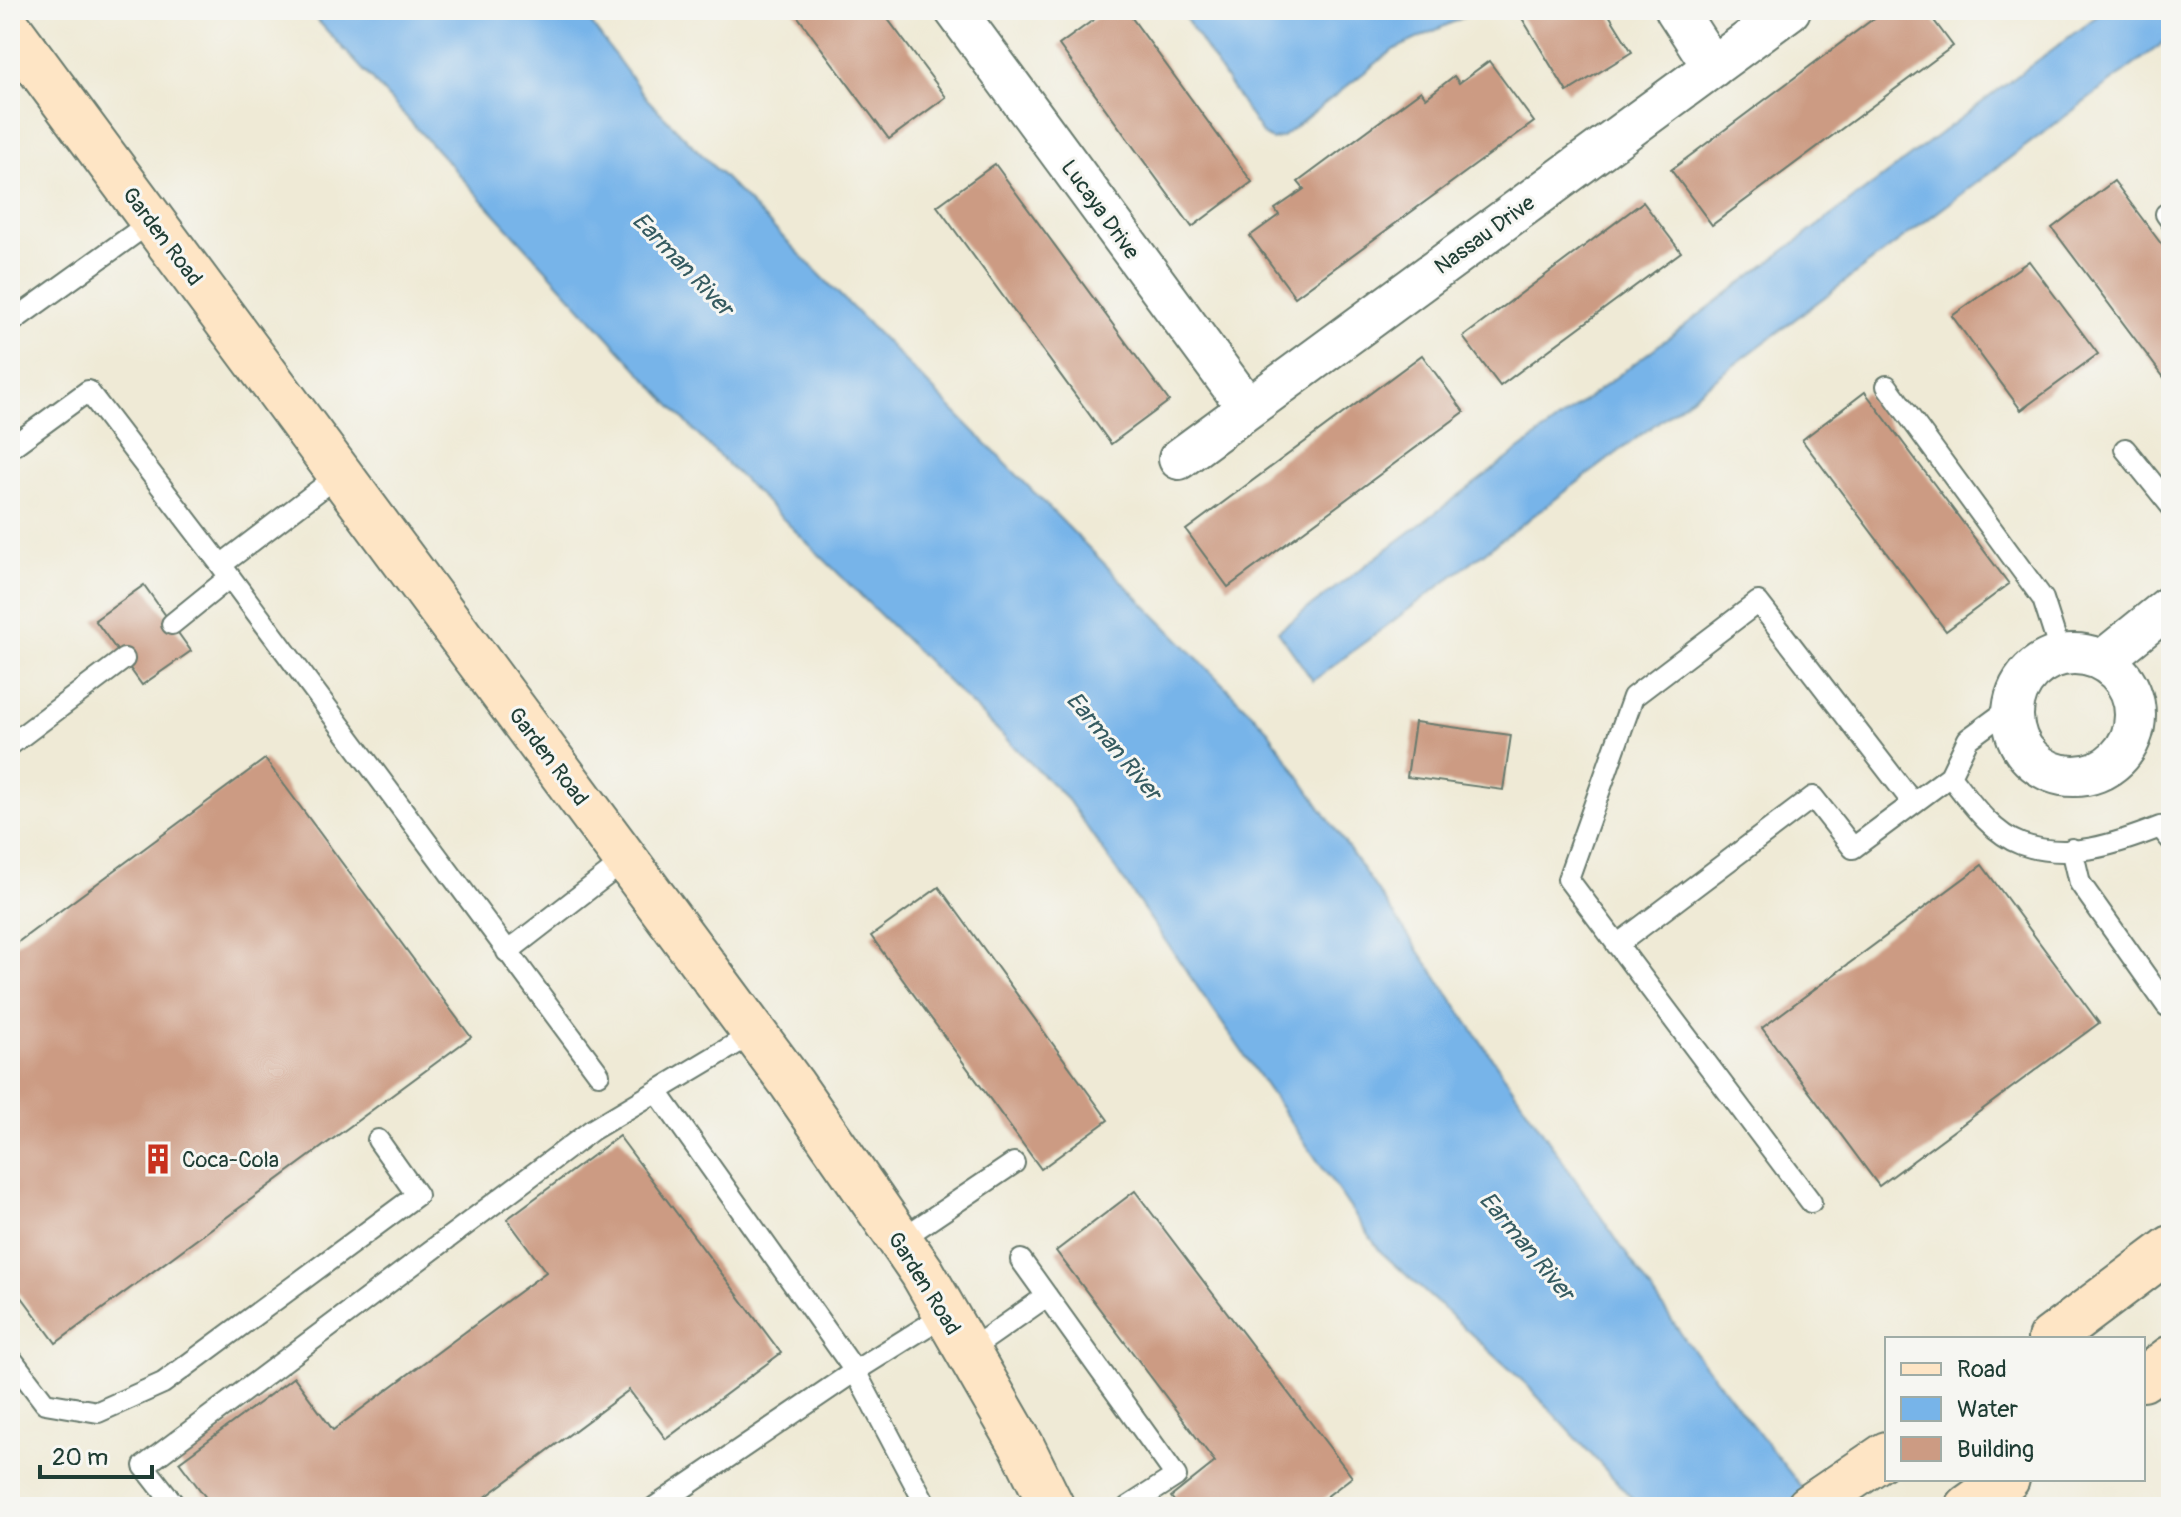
<svg xmlns="http://www.w3.org/2000/svg" width="2181" height="1517" viewBox="0 0 2181 1517" font-family="Pangolin,sans-serif">
<rect width="100%" height="100%" fill="#f6f6f2"/>
<filter id="ink" filterUnits="userSpaceOnUse"><feTurbulence type="fractalNoise" baseFrequency=".0125" numOctaves="2"/><feDisplacementMap in="SourceGraphic" scale="16" xChannelSelector="R" yChannelSelector="G"/><feConvolveMatrix kernelMatrix="1 2 1 2 8 2 1 2 1" color-interpolation-filters="sRGB"/></filter>
<filter id="wash" filterUnits="userSpaceOnUse"><feTurbulence type="fractalNoise" baseFrequency=".006" numOctaves="4" result="noise"/><feDisplacementMap in="SourceGraphic" scale="32" xChannelSelector="R" yChannelSelector="G"/><feGaussianBlur stdDeviation="1.8" result="paint"/><feColorMatrix in="noise" values="0 0 0 0 0 0 0 0 0 0 0 0 0 0 0 0 0 1.4 0 .05"/><feComposite in="paint" operator="in"/></filter>
<g filter="url(#wash)">
<rect width="100%" height="100%" fill="#efead6"/>
<path fill="#77b4e9" stroke="#4b788e" stroke-width="2" d="M308,10H581L648,100L1266,728L1686,1341L1817,1507H1640L1526,1384L1380,1251L1068,800L699,436Z
M1180,10H1476L1477,11L1393,50L1282,137L1272,140L1263,135Z
M2105,10H2171V37L1313,681L1278,631Z"/>
<g id="blocks">
<path fill="#cc9b83" d="M793,10H881L946,97L889,139Z
M1107,10H1126L1252,182L1192,227L1059,45Z
M1517,10H1606L1632,52L1567,92Z
M1885,10H1926L1953,46L1712,225L1671,170Z
M1489,61L1534,122L1295,297L1250,236L1279,215L1275,209L1304,189L1298,182L1421,91L1426,98L1454,76L1459,83Z
M995,164L1169,401L1111,444L937,206Z
M2114,181L2171,257V387L2052,228Z
M1643,202L1681,252L1500,386L1463,337Z
M2029,261L2098,354L2021,410L1952,316Z
M1422,355L1464,412L1228,587L1186,530Z
M1865,392L2009,584L1946,631L1802,440Z
M144,585L191,651L142,685L95,620Z
M1415,722L1511,735L1503,790L1407,777Z
M265,759L471,1037L56,1343L10,1281V948Z
M1982,865L2099,1023L1879,1186L1762,1028Z
M939,887L1108,1120L1041,1169L871,936Z
M619,1136L781,1353L666,1439L629,1390L472,1507H213L179,1462L294,1377L333,1430L546,1272L507,1219Z
M1135,1191L1352,1477L1313,1507H1179L1171,1497L1215,1462L1056,1251Z"/>
</g>
</g>
<g filter="url(#ink)">
<use href="#blocks" fill-opacity="0" stroke="#687a6d" stroke-width="2"/>
<g fill="none" stroke-linecap="round" stroke-linejoin="round">
<g stroke="#687a6d" stroke-width="24">
<path id="lane" d="M2166,214L2171,221
M10,323L152,221
M1887,386L2043,599L2061,655
M10,448L88,391L221,565L340,474
M2125,449L2171,506
M221,565L599,1074
M172,624L230,577
M10,745L124,659
M1950,776C1969,800 1991,833 2021,844C2068,861 2117,844 2160,827L2171,840
M2072,849L2080,883L2167,1006L2171,1003
M1617,945L1813,797L1853,848L1950,776L1968,739L2013,706
M507,952L626,860
M1811,1202L1568,879L1633,697L1758,602L1913,803
M900,1240L1014,1163
M1021,1260L1176,1476L1128,1507
M967,1352L1047,1296
M10,1357L45,1403L98,1412L163,1383L417,1195L378,1140
M176,1507L144,1466L592,1130L754,1033
M655,1507L855,1371L658,1093
M927,1507L855,1371L946,1314"/>
</g>
<g stroke="#687a6d" stroke-width="44">
<path id="street" d="M955,10L1247,407
M1676,10L1713,67
M1179,459L1790,10
M2013 715a61 61 0 1 1 122 0a61 61 0 1 1-122 0Z
M2103,660L2171,605"/>
</g>
<g stroke="#687a6d" stroke-width="48">
<path id="secondary" d="M10,29L792,1084L922,1272L1022,1446L1052,1507
M2050,1339L2171,1248
M2143,1379L2171,1358
M1809,1507L1887,1454
M1968,1507L2007,1479"/>
</g>
<use href="#lane" stroke="#fff" stroke-width="20"/>
<use href="#street" stroke="#fff" stroke-width="40"/>
<use href="#secondary" stroke="#fee5c5" stroke-width="44"/>
</g>
</g>
<defs>
<g id="building-bare" transform="scale(2.4)"><path d="M-4-6H4V6H1V3H-1V6H-4ZM-2.5-4.3h1.7v1.8h-1.7ZM.8-4.3h1.7v1.8H.8ZM-2.5-1h1.7V.8h-1.7ZM.8-1h1.7V.8H.8Z" fill="#c8321e" stroke="#f6f6f2" stroke-width="2.5" paint-order="stroke"/></g>
</defs>
<g fill-rule="evenodd">
<use href="#building-bare" x="158" y="1159"/>
</g>
<g text-anchor="middle" stroke-width="6" stroke-linejoin="round" paint-order="stroke">
<g font-size="22" fill="#1f3d34" stroke="#f6f6f2">
<text transform="translate(1101 209) rotate(54)" y="8">Lucaya Drive</text>
<text transform="translate(1484 234) rotate(-36)" y="8">Nassau Drive</text>
<text transform="translate(163 236) rotate(53)" y="8">Garden Road</text>
<text transform="translate(549 756) rotate(53)" y="8">Garden Road</text>
<text transform="translate(925 1283) rotate(58)" y="8">Garden Road</text>
</g>
<g font-size="22" fill="#1f3d34" stroke="#f6f6f2" text-anchor="start">
<text x="182" y="1167">Coca-Cola</text>
</g>
<g font-size="24" font-style="italic" fill="#355b61" stroke="#f6f6f2">
<text transform="translate(683 264) rotate(46)" y="8">Earman River</text>
<text transform="translate(1114 746) rotate(50)" y="8">Earman River</text>
<text transform="translate(1527 1246) rotate(50)" y="8">Earman River</text>
</g>
</g>
<rect width="2181" height="1517" fill="none" stroke="#f6f6f2" stroke-width="40"/>
<rect x="1885" y="1337" width="260" height="144" fill="#f6f6f2" stroke="#a0aca6" stroke-width="2"/>
<rect x="1901" y="1363" width="40" height="12" fill="#fee5c5" stroke="#a0aca6" stroke-width="2"/>
<text x="1957" y="1377" font-size="24" fill="#1f3d34">Road</text>
<rect x="1901" y="1397" width="40" height="24" fill="#77b4e9" stroke="#a0aca6" stroke-width="2"/>
<text x="1957" y="1417" font-size="24" fill="#1f3d34">Water</text>
<rect x="1901" y="1437" width="40" height="24" fill="#cc9b83" stroke="#a0aca6" stroke-width="2"/>
<text x="1957" y="1457" font-size="24" fill="#1f3d34">Building</text>
<path d="M40 1465v12h112v-12" fill="none" stroke="#1f3d34" stroke-width="4"/>
<text x="52" y="1465" font-size="24" fill="#1f3d34" stroke="#f6f6f2" stroke-width="6" paint-order="stroke">20 m</text>
</svg>
